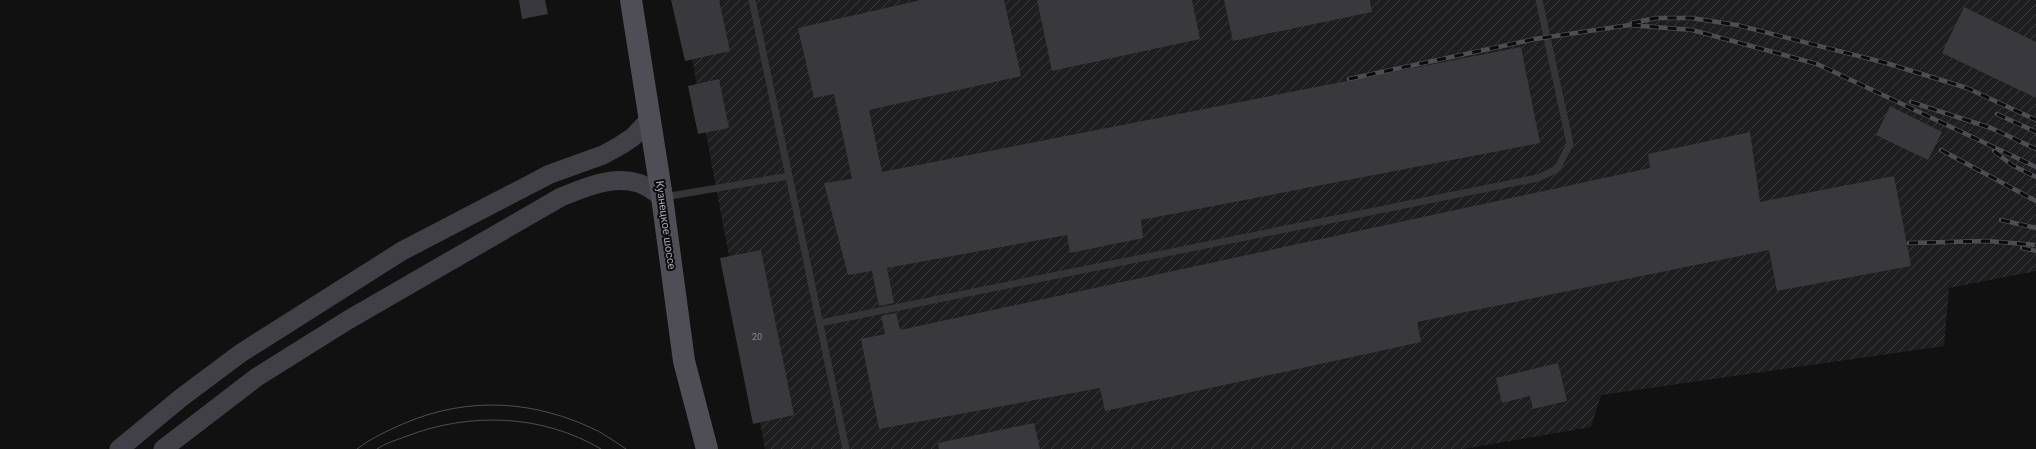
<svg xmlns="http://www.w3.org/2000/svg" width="2036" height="449" viewBox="0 0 2036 449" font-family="Roboto,sans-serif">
<defs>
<pattern id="industrial-furrows" width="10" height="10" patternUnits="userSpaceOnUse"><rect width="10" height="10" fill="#1e1d1f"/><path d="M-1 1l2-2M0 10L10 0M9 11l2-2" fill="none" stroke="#3c3b3d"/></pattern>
</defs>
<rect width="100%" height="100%" fill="#111112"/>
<path fill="url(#industrial-furrows)" d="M681,0H2036V271L1949,288L1944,346L1601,395L1591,427L1463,449H765Z"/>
<path fill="#39383c" d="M519,0H545L548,14L522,19Z
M671,0H719L730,51L685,61Z
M921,0H1004L1021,76L869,110L882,172L1521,47L1540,143L1141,220L1143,238L1070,253L1067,235L887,268L894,303L879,306L872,271L848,275L824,183L852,179L834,94L814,98L798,28Z
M1037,0H1192L1200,39L1052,71Z
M1224,0H1370L1372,12L1233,41Z
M1964,7L2036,42V98L1942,53Z
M719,79L729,128L698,134L688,86Z
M1890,106L1942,132L1928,160L1876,135Z
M1750,132L1760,202L1894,176L1911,266L1777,291L1769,250L1417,322L1421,342L1105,411L1100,388L879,429L861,339L885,334L881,316L896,313L900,330L1650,168L1648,154Z
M761,250L794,415L753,424L720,258Z
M1558,363L1567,401L1533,409L1530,396L1502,403L1496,378Z
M1034,423L1040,449H939L938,443Z"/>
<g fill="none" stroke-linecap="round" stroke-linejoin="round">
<path stroke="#353439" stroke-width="7" d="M752,0L789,176
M664,197L789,176L846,449
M820,323L1538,178L1557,169L1570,144L1539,0"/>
<path stroke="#414047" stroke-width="19" d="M119,449L182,397L241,353L402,251L550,174L603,155L621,145L633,137L649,120
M163,449L257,377L348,320L561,197C584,188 612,175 638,183C646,185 655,192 662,197"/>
<path stroke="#4f4e56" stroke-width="22" d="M631,0L662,197L684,361L707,449"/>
<path stroke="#4e4d54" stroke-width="1" d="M357,449C373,437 387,431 405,423C469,396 535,400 598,431C607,436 617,443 626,449
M377,449C385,443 397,440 407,436C470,412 542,414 601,449"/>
<g stroke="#4e4d54" stroke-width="4.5">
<path id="rail" d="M1632,23L1656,18H1691L1737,25L1886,63L1967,88L2036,120
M1349,79L1535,39L1630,25L1692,30L1817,64L2036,167
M1911,102L1991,128L2036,149
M1997,114L2036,132
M1941,150L2036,201
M1994,151L2012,165L2036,177
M2001,220L2036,228
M1909,243L1987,241L2036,245
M2022,248L2036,251"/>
</g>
<use href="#rail" stroke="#0c0c0d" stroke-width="3" stroke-dasharray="9" stroke-linecap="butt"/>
</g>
<g text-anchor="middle" stroke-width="4" stroke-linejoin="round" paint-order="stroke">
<g font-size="9" fill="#898894">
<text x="757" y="340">20</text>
</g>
<g font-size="11" fill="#a4a3b2" stroke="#0c0c0d">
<text transform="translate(666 225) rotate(82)" y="4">Кузнецкое шоссе</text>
</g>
</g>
</svg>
